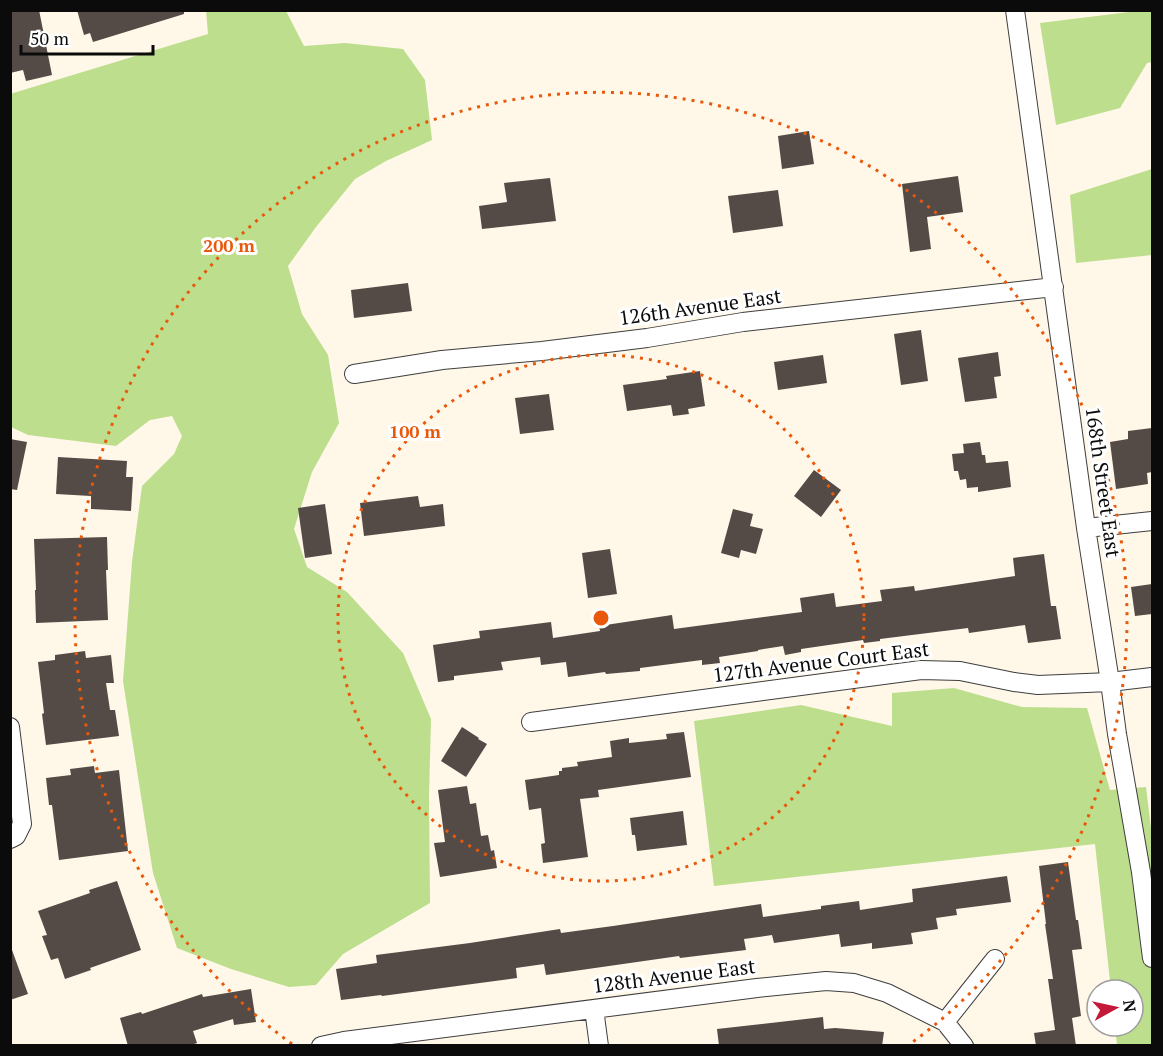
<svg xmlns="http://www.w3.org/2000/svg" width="1163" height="1056" viewBox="0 0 1163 1056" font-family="'PT Serif',serif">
<rect width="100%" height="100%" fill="#fff7e8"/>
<path fill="#bdde8d" d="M206,10L286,11L304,46L345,43L403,49L425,80L432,140L386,161L355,179L316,227L288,266L302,314L328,355L339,423L312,472L294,529L307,567L347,592L403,653L431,719L429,796L430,903L343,954L316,985L289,987L231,969L177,948L153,873L123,681L132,562L142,486L174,454L182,436L172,416L150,420L116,446L28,435L11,427L10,94L208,34Z
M1137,11H1152V62L1147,63L1120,108L1056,125L1040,23Z
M1152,169V255L1076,263L1070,195Z
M954,688L1022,707L1087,708L1110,790L1146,787L1152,837V1045H1117L1115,1026H1133V990H1111L1095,844L714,886L694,721L801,705L892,726V693Z"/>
<path fill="#544a46" d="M10,10H39L52,75L26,81L23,70L10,73Z
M77,10H184V14L93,42L90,33L84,35Z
M809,131L814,164L782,169L778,136Z
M958,176L963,212L927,217L931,249L910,252L902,184Z
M550,178L556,221L482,229L479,206L507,202L504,183Z
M778,190L783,226L733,233L728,196Z
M408,283L412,311L354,318L351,290Z
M921,330L928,381L901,385L894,334Z
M998,352L1001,376L994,377L997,398L965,402L958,358Z
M823,355L827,383L778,390L774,362Z
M700,371L705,406L688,409L689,414L673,416L671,405L627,411L623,385L667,379L666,376Z
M549,394L554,430L520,434L515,398Z
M1152,428V472L1147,473L1148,484L1116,489L1110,442L1128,439V431Z
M10,439L27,442L17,490L10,489Z
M980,442L982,455H985L986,463L1008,461L1011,487L978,492V487L967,488L966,479L960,480L958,471H954L952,454L964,453L963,444Z
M58,457L127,461L126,477H133L131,511L91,509V496L56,494Z
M814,470L841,490L821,517L794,496Z
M418,496L420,507L443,504L445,526L364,536L360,503Z
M325,504L332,554L305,558L298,508Z
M733,509L753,514L750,526L763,529L756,554L741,550L739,558L721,553Z
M107,537L108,570H106L108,620L36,623L35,590H36L34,539Z
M610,549L617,594L588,598L582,553Z
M1044,554L1051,606H1056L1061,639L1028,643L1025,625L969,633L968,628L880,639V641L864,643L863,640L801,649V652L785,655L783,646L758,650V651L719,657L720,663L702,665V660L640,668V671L606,674L605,672L568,677L566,662L541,665L540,657L501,662L503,670L454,676V680L438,682L433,645L480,638L479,631L551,622L553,638L600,631L599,626L672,615L674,629L802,612L800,598L834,593L836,607L882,601L880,590L914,586L915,591L1015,576L1013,558Z
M1152,584V614L1135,616L1131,587Z
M85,651L86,658L111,655L114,683H106L110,710H115L119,736L46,745L42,714L44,713L38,662L55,660V655Z
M462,727L479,738L478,739L487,744L466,777L441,761Z
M684,732L691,777L598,790L599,797L580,799L588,857L543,863L541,844L545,843L541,808L529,810L525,780L559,775V771H562V768L578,766L577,762L612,757L610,741L629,738V743L667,739L666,734Z
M94,766L95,773L119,770L128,851L59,860L52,805H49L46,778L71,775L70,769Z
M467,786L470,804L476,803L481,836L488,835L491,851L494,850L497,868L440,877L434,843L445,842L438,790Z
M683,811L687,845L637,851L635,835H632L630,818Z
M1068,862L1076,920H1078L1082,949L1072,950L1081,1016L1072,1018L1076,1046H1036L1034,1033L1055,1030L1048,979H1053L1045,924H1046L1039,866Z
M1007,876L1011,902L956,909L957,915L936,918L938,929L911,933L913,944L872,949V943L841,947L839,934L774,943L772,935L744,939L746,950L680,958L679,956L546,975L544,964L516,968L517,978L382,996L381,995L341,1000L336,969L377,963L376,955L470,943L560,929L561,933L613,926L761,904L763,917L821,909V906L859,901L860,910L913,902L912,889Z
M117,881L141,950L90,968L91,970L65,979L58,958L51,960L42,936L47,935L38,911L90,893L89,890Z
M12,950L28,994L10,1000V951Z
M251,989L256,1022L234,1025L233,1019L193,1031L197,1043L189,1046H128L120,1018L141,1012L142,1014L202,994L203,997Z
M823,1017L824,1029L835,1028L884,1032L882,1046H719L717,1029Z"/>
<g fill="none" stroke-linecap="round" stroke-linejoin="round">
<g stroke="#3e3e3e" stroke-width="20">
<path id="minor" d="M1015,10L1086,528L1110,682L1117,734L1141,872L1152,958
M354,374L442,360L542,351L647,338L743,322L1054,287
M1086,528L1152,521
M531,722L921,670L960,671L1014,682L1038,685L1110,682L1152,677
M10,727L22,824L16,836L10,839
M594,1009L599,1046
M945,1022L995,959
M321,1046L344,1041L757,988L826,981L854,983L887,993L945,1022L964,1046"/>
</g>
<use href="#minor" stroke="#fff" stroke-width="18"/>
</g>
<g fill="none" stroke="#e8590c" stroke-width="3" stroke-dasharray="3 6">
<circle cx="601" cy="618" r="263"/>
<path d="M292 1044A526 526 0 1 1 910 1044"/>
</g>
<g text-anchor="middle" stroke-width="6" stroke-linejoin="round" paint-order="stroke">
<g font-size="20" fill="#0b0b0b" stroke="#fff">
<text transform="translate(700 307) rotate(-8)" y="7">126th Avenue East</text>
<text transform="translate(1103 482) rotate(82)" y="7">168th Street East</text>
<text transform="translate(821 662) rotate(-7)" y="7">127th Avenue Court East</text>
<text transform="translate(674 976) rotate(-7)" y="7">128th Avenue East</text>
</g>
</g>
<circle cx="601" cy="618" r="9" fill="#e8590c" stroke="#fff" stroke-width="3"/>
<g font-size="18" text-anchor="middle" font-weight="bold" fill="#e8590c" stroke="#fff" stroke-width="6" stroke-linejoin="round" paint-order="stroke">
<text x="229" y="252">200 m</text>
<text x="415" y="438">100 m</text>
</g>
<rect width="1163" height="1056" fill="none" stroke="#0b0b0b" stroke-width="24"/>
<g transform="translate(1115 1008) rotate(82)"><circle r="28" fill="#ffffff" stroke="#9d9d9d" stroke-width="1.5"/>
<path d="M0-4.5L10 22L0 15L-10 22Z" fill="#c41939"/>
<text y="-9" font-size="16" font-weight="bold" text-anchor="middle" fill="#0b0b0b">N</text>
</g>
<path d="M21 45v9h132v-9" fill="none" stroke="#0b0b0b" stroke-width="3"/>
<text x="30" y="45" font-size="18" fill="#0b0b0b" stroke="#ffffff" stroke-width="4.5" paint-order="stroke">50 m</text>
</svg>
